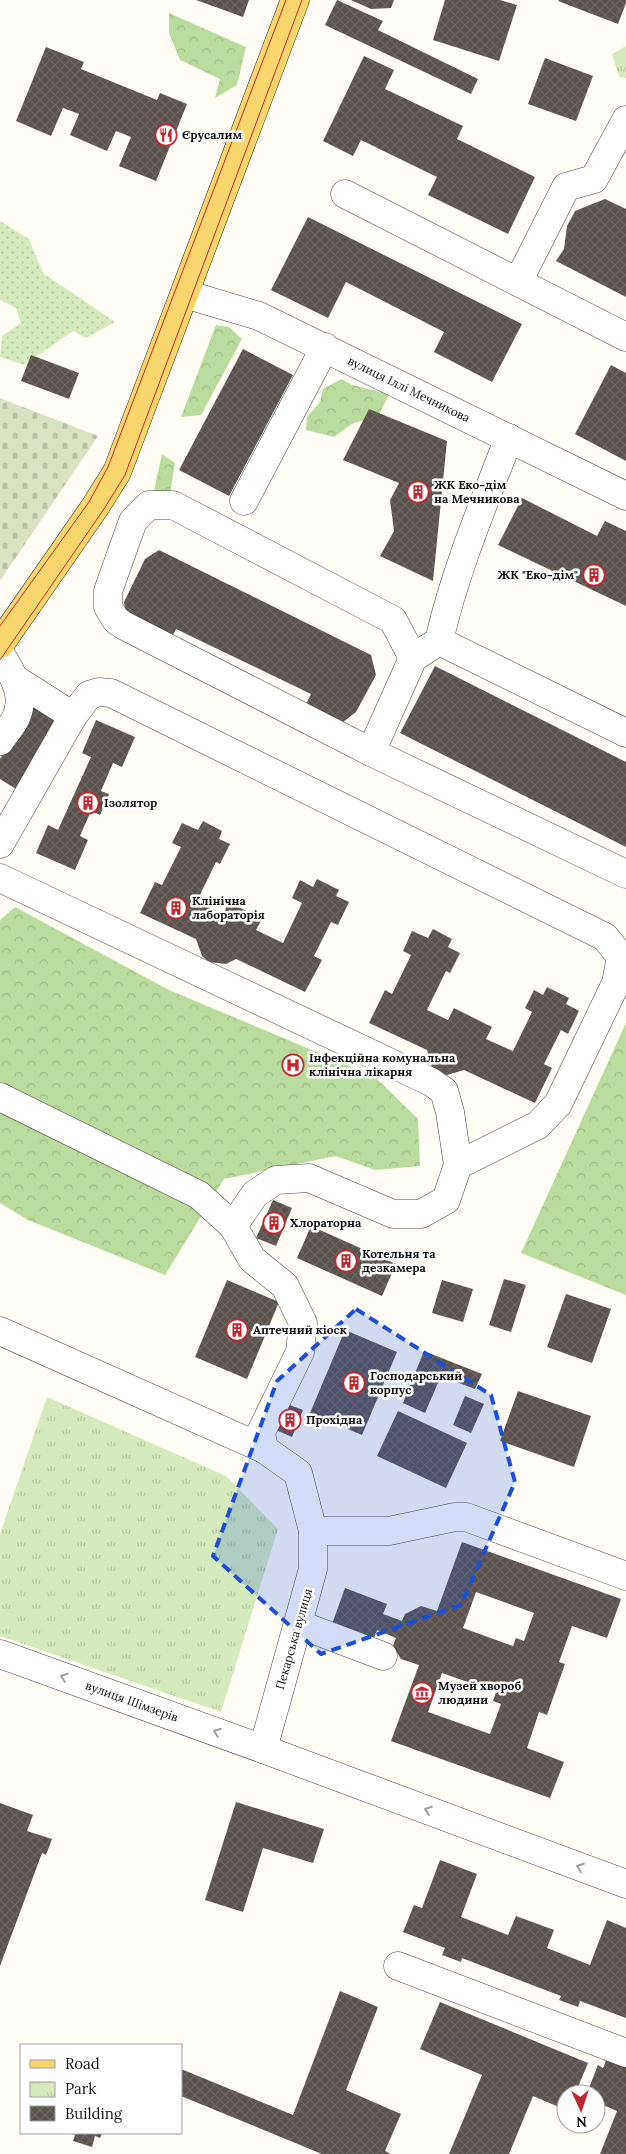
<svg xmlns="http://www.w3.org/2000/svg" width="626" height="2154" viewBox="0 0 626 2154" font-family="Lora,serif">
<defs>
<pattern id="grass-dots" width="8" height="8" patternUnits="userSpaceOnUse" patternTransform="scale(1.25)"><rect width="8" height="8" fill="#d5ebbd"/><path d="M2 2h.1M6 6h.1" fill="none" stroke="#b6c8a1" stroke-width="1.8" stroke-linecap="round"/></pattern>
<pattern id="forest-crowns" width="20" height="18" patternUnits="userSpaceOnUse" patternTransform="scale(1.25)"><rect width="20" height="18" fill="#b9dc9c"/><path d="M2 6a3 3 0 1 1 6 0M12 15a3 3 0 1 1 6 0" fill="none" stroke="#9ebc85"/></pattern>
<pattern id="cemetery-stones" width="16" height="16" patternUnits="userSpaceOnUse" patternTransform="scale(1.25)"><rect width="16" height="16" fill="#d9e3c4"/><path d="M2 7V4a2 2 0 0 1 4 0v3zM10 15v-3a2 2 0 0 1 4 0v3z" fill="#b9c2a7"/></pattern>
<pattern id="park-tufts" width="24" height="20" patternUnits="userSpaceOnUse" patternTransform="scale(1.25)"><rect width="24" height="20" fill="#d5ebbd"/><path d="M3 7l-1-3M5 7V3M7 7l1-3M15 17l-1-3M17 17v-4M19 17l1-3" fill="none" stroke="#b6c8a1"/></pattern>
<pattern id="building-cross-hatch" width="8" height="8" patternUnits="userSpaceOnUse" patternTransform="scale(1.25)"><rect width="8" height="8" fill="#5a524d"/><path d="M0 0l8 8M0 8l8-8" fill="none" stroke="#6d6662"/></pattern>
</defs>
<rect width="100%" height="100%" fill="#fffdf5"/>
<path fill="url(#grass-dots)" d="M0,221L29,239L43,273L115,322L86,338L73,331L24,365L0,357L2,336L21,323L16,308L0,300Z"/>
<path fill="url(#forest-crowns)" d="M169,13L246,47L237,85L215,98L220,79L180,60L169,33Z
M216,325L229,327L242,339L201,415L181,417Z
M341,379L352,385L389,394L379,415L352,424L334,437L306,430L307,417L320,402L323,389Z
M162,454L175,463L170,494L152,500Z
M15,907L169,990L374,1076L418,1119L420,1166L375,1170L336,1156L224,1179L165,1275L28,1220L0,1203V920Z
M626,1023V1295L521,1253Z"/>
<path fill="url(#cemetery-stones)" d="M0,398L98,436L0,581Z"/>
<path fill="url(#park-tufts)" d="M626,46V78L619,77L612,54Z
M47,1397L226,1476L278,1529L221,1712L0,1636V1534Z"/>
<path fill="url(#building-cross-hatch)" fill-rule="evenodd" d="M196,0H249L243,17Z
M337,0L383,21L378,30L478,79L471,94L325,25Z
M351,0H394L391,8L371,9Z
M445,0H500L517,5L499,61L433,40Z
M559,0H626V3L618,24L558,1Z
M46,47L84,62L81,69L157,100L160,93L187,104L156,181L119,166L131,137L116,131L107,151L70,135L79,114L63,108L51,136L16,121Z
M364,56L394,70L385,89L463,126L457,139L535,177L508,234L428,195L437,177L361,140L353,156L323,141Z
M545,58L593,76L576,121L528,104Z
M605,199L626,209V297L556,261L564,249L567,226L575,211Z
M308,217L522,324L492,382L434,352L444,332L346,282L328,318L271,290Z
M243,349L293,375L229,496L179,470Z
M31,355L79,373L69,399L21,381Z
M611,365L626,373V461L575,434Z
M369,409L447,441L433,581L380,556L394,531L390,500L399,483L343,460Z
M522,498L597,536L605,521L626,531V606L498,545Z
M159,550L371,655L376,675L356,712L339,725L304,708L311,694L176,629L171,639L126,616L124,602L145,559Z
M435,666L626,762V847L400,733Z
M33,706L58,722L16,789L0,779V759Z
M96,720L135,737L122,767L113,763L101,791L109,794L100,815L91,811L80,836L88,840L75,870L36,853L48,825L58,830L91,757L82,753Z
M203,821L222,831L219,839L230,844L220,864L216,862L197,901L223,914L229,902L262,919L256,930L283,943L302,903L292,898L300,880L313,887L317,879L339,890L336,896L349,902L338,925L331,922L314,956L322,960L305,992L236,959L226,964L209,962L202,956L196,939L140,913L155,882L162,885L181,847L172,843L182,823L198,830Z
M433,929L452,939L448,947L460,953L450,973L446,971L427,1010L448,1020L454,1008L492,1027L486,1039L513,1051L532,1012L525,1008L534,990L543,995L547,987L569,998L566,1004L579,1011L568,1034L561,1030L544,1064L552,1068L535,1103L464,1070L447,1075L438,1073L432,1067L427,1050L369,1023L385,990L392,994L411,955L403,951L412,931L428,938Z
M273,1200L292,1208L276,1246L256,1238Z
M311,1226L396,1264L382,1296L297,1258Z
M504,1279L526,1285L511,1332L489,1325Z
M227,1280L279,1302L247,1379L195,1357Z
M442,1280L473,1289L463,1322L432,1313Z
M566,1294L611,1309L592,1363L547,1347Z
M345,1330L397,1352L362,1435L310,1413Z
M424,1351L482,1374L475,1389L441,1376L425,1413L403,1403Z
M518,1391L591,1416L574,1467L500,1441Z
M465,1396L484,1404L471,1433L453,1425Z
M287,1404L303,1410L292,1437L276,1430Z
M398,1411L467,1443L446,1488L377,1456Z
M462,1542L621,1599L607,1638L572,1626L559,1662L565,1664L547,1715L539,1712L527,1748L564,1762L550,1798L391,1741L419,1665L401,1659L393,1646L396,1638L377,1630L372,1643L331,1627L345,1588L387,1604L383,1614L402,1621L405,1614L421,1606L437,1611ZM476,1592L534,1613L524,1641L516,1638L513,1646L463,1628ZM442,1673L496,1692L493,1701L501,1704L490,1734L428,1712Z
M236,1802L324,1829L313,1863L263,1848L243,1912L205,1900Z
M0,1803L33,1815L27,1831L52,1839L46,1855L42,1853L0,1966Z
M440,1860L477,1874L461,1917L508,1935L516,1916L554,1930L547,1948L590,1965L607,1920L626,1928V2018L580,2001L578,2007L559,2000L561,1996L462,1958L461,1962L442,1955L445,1948L403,1932L414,1905L422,1908Z
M340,1991L378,2007L346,2090L401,2114L385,2151L391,2154H322L181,2096V2069L293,2115Z
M440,2002L588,2063L575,2094H566V2110L533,2096L509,2154H449L482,2075L420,2049Z
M608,2056L626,2064V2154H600L617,2111L596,2102V2094H592L593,2089L589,2088L598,2065L603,2068Z
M70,2133H102L100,2138L95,2136L92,2147L73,2141L75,2135Z"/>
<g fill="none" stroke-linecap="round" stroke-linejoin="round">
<g stroke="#444" stroke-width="29">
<g id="minor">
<path d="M345,194L626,337"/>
<path d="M518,282L566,187L594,179L626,120"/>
<path id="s1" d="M185,294L259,316L626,496"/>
<path d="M244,501L325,347"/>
<path d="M439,641L626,733"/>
<path d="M0,653C10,671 26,692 17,715C14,724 5,733 0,741"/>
<path d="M413,658L393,620L173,505H149L133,521L108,591V607L116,620L123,625L371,752L626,874"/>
<path d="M15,679L73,716"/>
<path d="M371,752L413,658L439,641C455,571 483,505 509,438"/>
<path d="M0,844L73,716L89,695L99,692L111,693L605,937L621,957L616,983L558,1104L538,1125L458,1165L446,1200L421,1214H393L309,1178L276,1180L255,1194L233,1226L199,1195L0,1097"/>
<path d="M0,878L431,1082L444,1091L450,1112L458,1165"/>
<path d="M233,1226L252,1259L285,1286L303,1323L300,1352L261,1432L264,1449"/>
<path d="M0,1331L264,1449L298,1473L313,1531V1569L263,1749"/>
<path d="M313,1531H389L455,1517H466L626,1576"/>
<path d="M298,1624L383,1656"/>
<path id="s2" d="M0,1654L263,1749L626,1884"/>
<path d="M398,1966L626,2053"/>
</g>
</g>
<g stroke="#222" stroke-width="29">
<path id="major" d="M0,644L95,507L117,472L295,0"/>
</g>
<use href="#minor" stroke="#fff" stroke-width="28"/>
<use href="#major" stroke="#f9d66b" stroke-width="28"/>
<path stroke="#c4262e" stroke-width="1" d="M0,626L89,502L108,467L286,0
M0,660L104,509L125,475L302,0"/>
</g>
<defs><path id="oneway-chevron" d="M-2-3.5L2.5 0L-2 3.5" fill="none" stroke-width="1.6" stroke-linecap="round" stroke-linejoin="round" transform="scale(1.25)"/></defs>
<g stroke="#a0a0a0">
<use href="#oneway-chevron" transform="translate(64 1677) rotate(-160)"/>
<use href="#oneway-chevron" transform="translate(217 1732) rotate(-160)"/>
<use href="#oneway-chevron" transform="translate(428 1810) rotate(-160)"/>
<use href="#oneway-chevron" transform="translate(580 1867) rotate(-160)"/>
</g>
<path fill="#1d4ed8" fill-opacity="0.2" stroke="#1d4ed8" stroke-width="4" stroke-dasharray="10 6" stroke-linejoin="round" d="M356,1309L491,1395L515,1482L461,1605L321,1654L213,1556L277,1381Z"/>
<defs>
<g id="restaurant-ring" transform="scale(1.125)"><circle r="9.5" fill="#fff" stroke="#c4262e" stroke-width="1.5"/><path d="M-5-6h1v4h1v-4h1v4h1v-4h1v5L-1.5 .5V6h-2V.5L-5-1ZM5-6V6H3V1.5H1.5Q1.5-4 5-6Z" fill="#c4262e"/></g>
<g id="building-ring" transform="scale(1.125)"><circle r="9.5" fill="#fff" stroke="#c4262e" stroke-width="1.5"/><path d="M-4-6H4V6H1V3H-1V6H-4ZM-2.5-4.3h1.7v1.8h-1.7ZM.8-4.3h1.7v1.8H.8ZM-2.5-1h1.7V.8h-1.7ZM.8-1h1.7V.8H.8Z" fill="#c4262e"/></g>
<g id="hospital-ring" transform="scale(1.125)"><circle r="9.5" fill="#fff" stroke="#c4262e" stroke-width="1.5"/><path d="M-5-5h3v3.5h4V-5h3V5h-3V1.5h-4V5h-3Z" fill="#c4262e"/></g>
<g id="museum-ring" transform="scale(1.125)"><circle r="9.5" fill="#fff" stroke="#c4262e" stroke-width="1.5"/><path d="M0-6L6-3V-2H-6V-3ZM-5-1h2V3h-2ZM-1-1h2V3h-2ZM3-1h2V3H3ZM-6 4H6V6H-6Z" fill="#c4262e"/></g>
</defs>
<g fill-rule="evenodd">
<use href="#restaurant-ring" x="166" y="135"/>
<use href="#building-ring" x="418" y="492"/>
<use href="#building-ring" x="594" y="575"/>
<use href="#building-ring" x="88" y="803"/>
<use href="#building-ring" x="176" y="908"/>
<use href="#hospital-ring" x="293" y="1065"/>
<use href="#building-ring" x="274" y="1223"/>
<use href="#building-ring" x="346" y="1261"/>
<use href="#building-ring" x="237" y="1330"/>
<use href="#building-ring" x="354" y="1383"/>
<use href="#building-ring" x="290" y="1420"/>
<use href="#museum-ring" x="422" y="1693"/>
</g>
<g text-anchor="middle" stroke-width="5" stroke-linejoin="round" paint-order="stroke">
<g font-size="12" font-weight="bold" fill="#111" stroke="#fff" text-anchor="start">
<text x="182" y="139">Єрусалим</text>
<text x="434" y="489">ЖК Еко-дім<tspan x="434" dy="14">на Мечникова</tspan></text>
<text x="578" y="579" text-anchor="end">ЖК "Еко-дім"</text>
<text x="104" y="807">Ізолятор</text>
<text x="192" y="905">Клінічна<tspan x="192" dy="14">лабораторія</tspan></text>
<text x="309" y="1062">Інфекційна комунальна<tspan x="309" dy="14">клінічна лікарня</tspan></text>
<text x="290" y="1227">Хлораторна</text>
<text x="362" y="1258">Котельня та<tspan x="362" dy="14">дезкамера</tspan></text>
<text x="253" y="1334">Аптечний кіоск</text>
<text x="370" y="1380">Господарський<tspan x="370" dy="14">корпус</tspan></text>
<text x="306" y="1424">Прохідна</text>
<text x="438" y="1690">Музей хвороб<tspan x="438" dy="14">людини</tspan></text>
</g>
<g font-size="12" fill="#111" stroke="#fff">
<text dy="4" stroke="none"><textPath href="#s1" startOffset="244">вулиця Іллі Мечникова</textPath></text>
<text transform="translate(294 1639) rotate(-74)" y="4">Пекарська вулиця</text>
<text dy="4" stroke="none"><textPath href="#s2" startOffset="140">вулиця Шімзерів</textPath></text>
</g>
</g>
<rect x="20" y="2044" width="162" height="90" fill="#ffffff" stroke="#a0a0a0"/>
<rect x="30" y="2060" width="25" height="8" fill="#f9d66b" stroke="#a0a0a0"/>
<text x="65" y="2069" font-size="15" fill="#111111">Road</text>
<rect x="30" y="2082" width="25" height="15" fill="url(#park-tufts)" stroke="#a0a0a0"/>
<text x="65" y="2094" font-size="15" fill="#111111">Park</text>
<rect x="30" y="2106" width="25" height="15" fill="url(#building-cross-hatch)" stroke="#a0a0a0"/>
<text x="65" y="2119" font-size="15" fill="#111111">Building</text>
<g transform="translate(581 2109) rotate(177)"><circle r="24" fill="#ffffff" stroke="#a0a0a0"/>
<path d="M0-4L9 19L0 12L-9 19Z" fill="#c4262e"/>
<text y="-8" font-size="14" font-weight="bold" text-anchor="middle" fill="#111111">N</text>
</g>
</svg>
